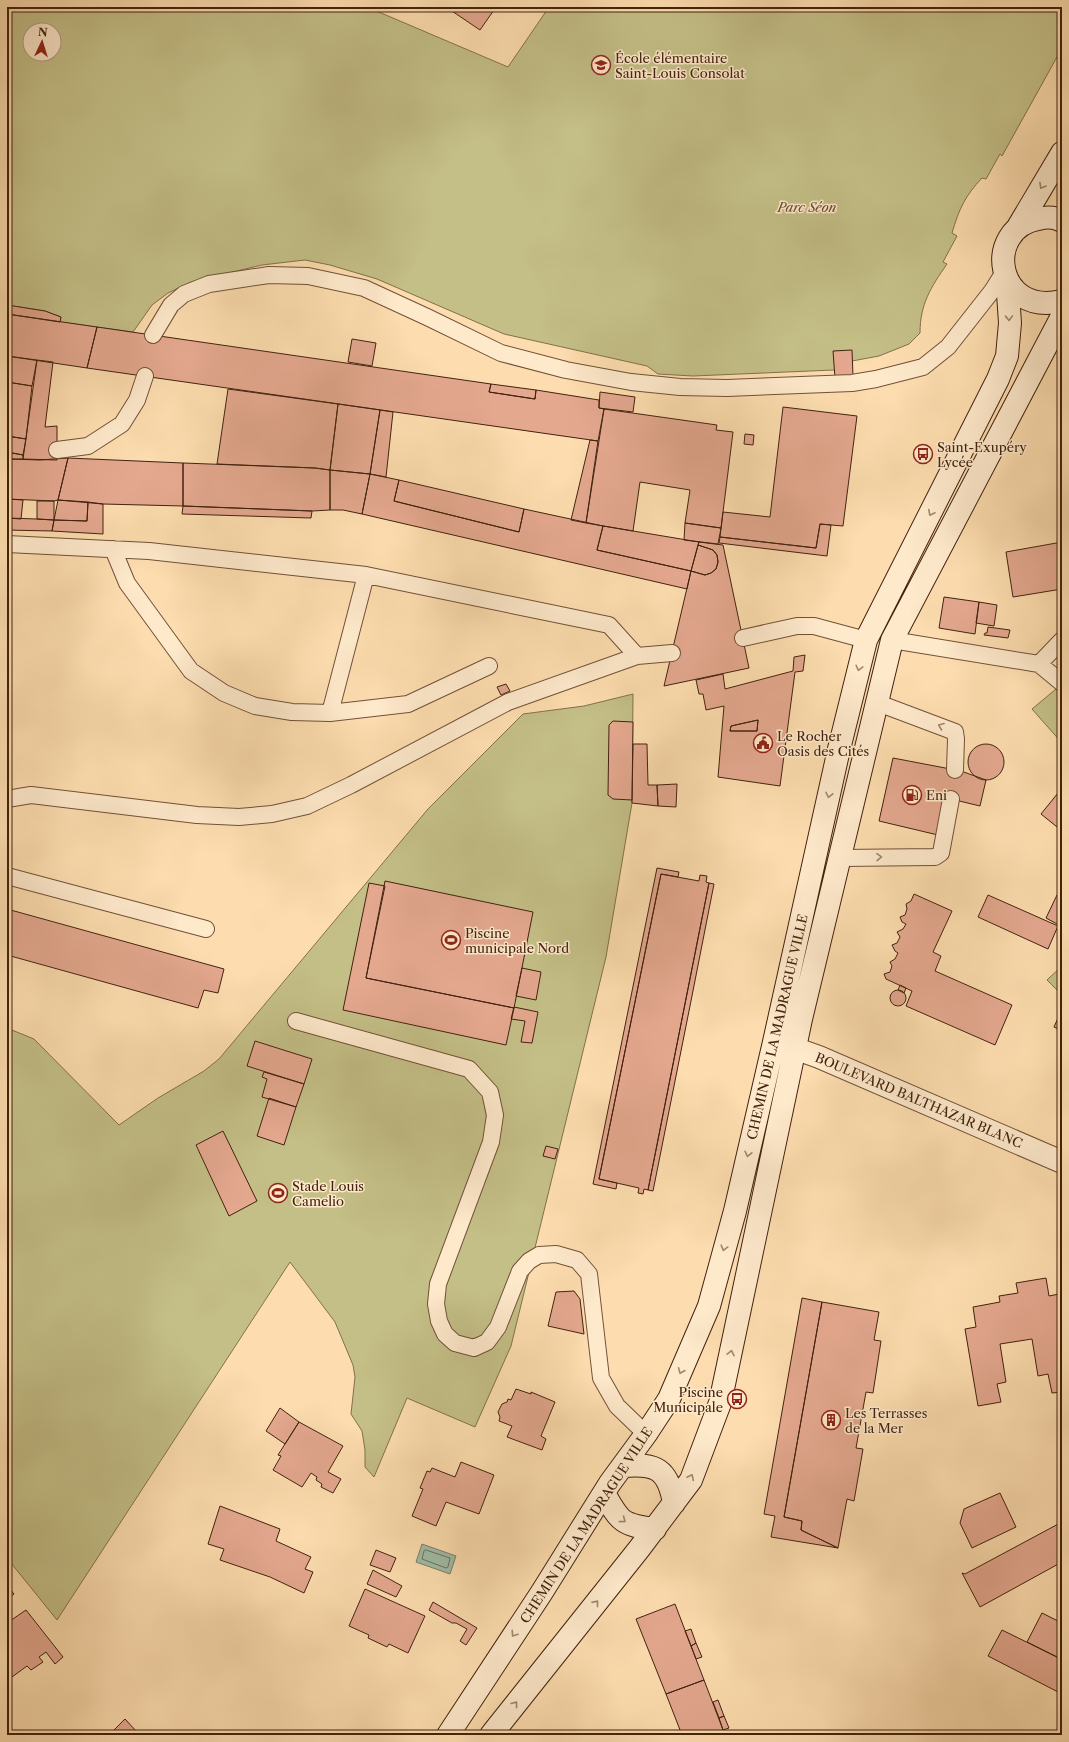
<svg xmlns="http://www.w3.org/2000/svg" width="1069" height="1742" viewBox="0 0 1069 1742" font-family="'Libre Caslon Text',serif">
<rect width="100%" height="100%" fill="#fdddaf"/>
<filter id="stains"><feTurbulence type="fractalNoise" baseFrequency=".005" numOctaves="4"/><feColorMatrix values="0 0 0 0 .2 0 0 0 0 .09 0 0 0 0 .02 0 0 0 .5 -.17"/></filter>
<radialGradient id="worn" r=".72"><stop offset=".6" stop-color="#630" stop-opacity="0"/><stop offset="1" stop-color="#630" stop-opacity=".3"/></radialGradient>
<path fill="#c4bf87" stroke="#83704b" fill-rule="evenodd" d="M7,7H367L508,67L549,7H1062V48L1002,156L1000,154L986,179L982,178C965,196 959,209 952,233L957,236L943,262L947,264C931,287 920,304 920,333L909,344L879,356L852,361L834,370L693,376L658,374L647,366L504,334L377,279L330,265L305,260L262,265L191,282L168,293L152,305L133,332L60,322L61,317L45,311L7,305ZM30,30H54V54H30Z
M1062,684V743L1032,709Z
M633,694L632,803L606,957L511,1346L475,1427L407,1398L374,1477L365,1467V1450L362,1431L351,1414L355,1377L353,1365L335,1322L290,1262L57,1620L7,1558V1028L34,1039L119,1125L158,1098L204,1071L219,1059L428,809L523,714L584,706Z
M1062,966V995L1047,980Z"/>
<path fill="#9fbca8" stroke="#7a7e6b" d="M422,1544L456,1556L450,1574L416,1562Z"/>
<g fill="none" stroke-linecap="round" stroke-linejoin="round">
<path stroke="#706f5c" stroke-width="1" d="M426,1550L450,1558L448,1567L446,1568L422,1559L424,1551Z"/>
</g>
<path fill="#e4a88f" stroke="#42220f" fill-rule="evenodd" d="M446,7H496L480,30Z
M7,305L45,311L61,317L60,322L7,314Z
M7,314L97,327L87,368L7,356Z
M97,327L491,384L489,392L535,399L536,390L599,400V408L604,409L598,441L87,368Z
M352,339L376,343L372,366L348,362Z
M852,350L853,376L835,378L833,351Z
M7,356L37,360L32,386L7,382Z
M37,360L53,362L45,427L57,426V460L23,459Z
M7,382L32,386L26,439L7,436Z
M491,384L536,390L535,399L489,392Z
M228,389L338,404L330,470L315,468L217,464Z
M600,392L635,397L633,412L599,408Z
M338,404L380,410L370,474L330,470Z
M783,407L857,416L843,526L820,524L816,548L720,537L723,512L770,517Z
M604,409L717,425L716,430L733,432L721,528L685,523L690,490L640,482L633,531L586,523Z
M380,410L393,412L386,477L370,474Z
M745,434L754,435L753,445L744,444Z
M7,436L26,439L23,455L7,452Z
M590,440L598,441L586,523L571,520Z
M7,452L23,455V459H7Z
M68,458L58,500L54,501L7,499V459L40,460Z
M68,458L183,463V506L103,504L58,500Z
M183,463L315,468L330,470V510L312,511L183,506Z
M330,470L370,474L362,514L343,510H330Z
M370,474L399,480L394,501L519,532L524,509L603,526L597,550L691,571L687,589L362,514Z
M399,480L524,509L519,532L394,501Z
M7,499L23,500L21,519L7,518Z
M58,500L88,502L87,521L54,520Z
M37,501H54V520L37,519Z
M88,502L103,504V534L52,531L54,520L87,521Z
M183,506L312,511L311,518L182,514Z
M7,518L37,519L54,520L52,531L7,530Z
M685,523L721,528L718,544L684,540Z
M820,524L831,525L827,556L719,543L720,537L816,548Z
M603,526L699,542L691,571L597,550Z
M699,542L723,545L749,668L664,686L691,571L705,575L711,573L716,569L718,562L717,555L713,550L698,545Z
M1062,542V589L1013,597L1006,552Z
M698,545L713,550L717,555L718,562L716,569L711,573L705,575L691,571Z
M944,597L979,602L975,634L939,628Z
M979,602L997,605L994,626L976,623Z
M988,627L1010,630L1008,638L984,635L985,633H987Z
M805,655L803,671L795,672L780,786L718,777L724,706L706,710L703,694H699L696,680L723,674L725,689L793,671L794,657ZM758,720L757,731H730L731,726Z
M506,684L510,691L501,695L497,687Z
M758,720L757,731H730L731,726Z
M613,721L633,722L632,800L613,799L608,795L609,725Z
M633,744H647L648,785H657L658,806L632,803Z
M968 762a18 18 0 1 1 36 0a18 18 0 1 1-36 0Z
M893,758L961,771L986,780L980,806L951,799L938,835L879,821Z
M677,784L676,807L658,806L657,785Z
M1062,788V831L1041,814Z
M657,868L679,872L678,877L661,874L599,1179L617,1183L616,1189L593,1184Z
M661,874L699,881L700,875L707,876L706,882L709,883L648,1190L644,1189L643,1194L638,1193L639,1188L599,1179Z
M385,881L533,912L514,1008L366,978Z
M369,883L385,886L366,978L514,1008L506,1045L343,1010Z
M709,883L714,884L690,1006L653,1191L648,1190Z
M914,894L952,911L933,952L941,956L935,971L1012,1005L995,1045L906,1006L912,991L886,979L884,974L890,972L892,966L890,962L895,959L898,953L895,951L892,945L897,943L900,937L897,932L903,929L906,924L902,922L900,917L905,915L907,909L906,904L911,901Z
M988,895L1058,926L1048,949L978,917Z
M1057,895L1062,897V914L1057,924L1046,918Z
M7,909L224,969L218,993L204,990L198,1008L7,955Z
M522,968L541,972L536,1000L516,996Z
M900,985L906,988L904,993L898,990Z
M890 998a8 8 0 1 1 16 0a8 8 0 1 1-16 0Z
M514,1007L538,1012L532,1043L521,1042L525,1021L511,1019Z
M1062,1009V1031L1054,1027Z
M255,1041L312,1059L304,1084L247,1066Z
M264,1072L304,1084L296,1107L262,1097L267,1079L262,1077Z
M269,1098L296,1107L284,1145L257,1136Z
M223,1131L257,1201L229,1216L196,1145Z
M546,1146L558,1149L555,1159L543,1156Z
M1046,1278L1049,1296L1059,1294L1062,1313V1392L1052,1393L1048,1374L1038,1376L1032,1339L1000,1344L1006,1382L997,1384L1001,1402L978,1406L965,1329L976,1327L973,1307L1000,1302L999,1296L1018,1293L1016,1283Z
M574,1291L580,1299L584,1334L548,1326L556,1292Z
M802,1298L822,1302L784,1517L802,1521L801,1530L838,1548L771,1537L775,1516L764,1514Z
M822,1302L879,1312L874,1340L881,1341L873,1393L866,1392L856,1448L863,1449L854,1501L847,1499L838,1548L801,1530L802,1521L784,1517Z
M516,1389L531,1394V1392L555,1402L541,1436L546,1439L542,1450L507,1437L512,1426L499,1421L500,1417L498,1412L502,1404L507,1402L508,1399L511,1400Z
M280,1408L299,1422L285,1444L266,1431Z
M299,1422L343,1446L328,1472L341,1479L333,1493L321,1487L322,1484L316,1480L317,1477L311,1473L302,1487L273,1470L281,1456L278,1455Z
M461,1462L494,1475L479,1514L446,1502L436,1526L412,1516L423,1489L420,1488L427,1471L430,1472L432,1468L455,1477Z
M1000,1493L1016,1527L972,1548L960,1523L964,1509Z
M220,1506L280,1529L276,1541L311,1557L305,1569L313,1572L304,1593L270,1577L220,1560L224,1549L208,1544Z
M1062,1522V1562L980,1607L962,1573L965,1574Z
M376,1550L396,1558L390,1572L370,1565Z
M373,1570L402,1586L396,1597L367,1584Z
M7,1585L14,1594L7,1599Z
M365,1589L425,1616L408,1653L389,1644L387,1647L368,1638L369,1635L349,1626Z
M433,1602L477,1628L466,1645L460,1641L467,1629L456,1623H452L429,1610Z
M675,1604L704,1680L666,1694L636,1619Z
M26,1610L63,1657L55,1664L46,1652L39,1657L43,1662L31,1670L27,1666L12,1677L7,1671V1623Z
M1042,1613L1062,1623V1652L1059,1658L1027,1642Z
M691,1629L696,1643L691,1646L685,1631Z
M1002,1630L1059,1658L1062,1652V1694L988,1656Z
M696,1643L702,1657L696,1659L691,1646Z
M704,1680L725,1735H682L666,1694Z
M718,1700L724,1716L719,1718L713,1702Z
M724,1716L729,1728L723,1730L719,1718Z
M125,1719L137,1732L135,1735H109Z"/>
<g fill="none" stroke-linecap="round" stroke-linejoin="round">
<g stroke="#715137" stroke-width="18">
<path id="lane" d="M153,335L171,305L184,294L209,284L269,275L308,276L364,288L427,317L501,353L566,370L631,382L680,387L727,388L852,383L876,379L923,367L948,347L992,291L1004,272
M57,450L88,446L122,424L137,400L145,376
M7,544L149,551L366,575L609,625L637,656
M113,549L127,583L191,671L224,693L255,706L292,712L330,713L408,704L489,666
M743,638L797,626H814L866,640
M892,640L1039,664L1062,683
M1039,664L1062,640
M878,703L955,732L956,739L955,770
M330,713L366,575
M7,799L31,795L197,815L239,817L272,814L307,806L351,785L508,702L637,656L672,653
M840,858L935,857L941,853L951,799
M7,876L206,929
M296,1021L469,1069L490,1092L495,1115L491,1142L438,1284L436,1304L439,1321L445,1334L455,1343L474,1348L487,1342L498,1327L520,1271L529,1261L539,1255L556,1254L577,1260L589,1274L601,1378L617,1406L646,1434"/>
</g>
<g stroke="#715137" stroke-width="24">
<path id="street" d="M777,1042L819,1057L1062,1162"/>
</g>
<g stroke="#42220f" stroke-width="24">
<path id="secondary" d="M1062,221C1055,217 1046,217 1038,219C983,229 995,317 1062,301
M1018,227L1062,153
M623,1466C656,1463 668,1469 674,1503
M604,1493C620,1522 622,1525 655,1529
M448,1735L542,1592L610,1483L646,1434L669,1399L709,1306L735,1211L774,1042L839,749L866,640L998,379L1007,356L1010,323L1007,279
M491,1735L639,1549L691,1480L720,1403L801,1019L892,640L1062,316"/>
</g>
<use href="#lane" stroke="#fee9cb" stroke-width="16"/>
<use href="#street" stroke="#fee9cb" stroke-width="22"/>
<use href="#secondary" stroke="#fee9cb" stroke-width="22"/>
</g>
<defs><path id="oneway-chevron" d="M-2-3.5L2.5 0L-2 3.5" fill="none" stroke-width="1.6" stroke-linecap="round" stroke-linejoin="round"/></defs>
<g stroke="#a0866d">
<use href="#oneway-chevron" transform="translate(1042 186) rotate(120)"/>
<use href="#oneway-chevron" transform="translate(1009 318) rotate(88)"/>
<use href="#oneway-chevron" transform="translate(931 513) rotate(117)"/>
<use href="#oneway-chevron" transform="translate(859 668) rotate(104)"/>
<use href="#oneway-chevron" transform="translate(941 726) rotate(-159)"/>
<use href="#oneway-chevron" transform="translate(829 795) rotate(102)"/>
<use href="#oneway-chevron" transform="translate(879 857) rotate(-1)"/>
<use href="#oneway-chevron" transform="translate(748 1154) rotate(103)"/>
<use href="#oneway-chevron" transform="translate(724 1248) rotate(105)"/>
<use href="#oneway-chevron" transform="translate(731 1353) rotate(-78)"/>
<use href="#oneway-chevron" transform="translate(681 1371) rotate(113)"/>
<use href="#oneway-chevron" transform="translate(691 1477) rotate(-64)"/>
<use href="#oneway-chevron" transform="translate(623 1520) rotate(37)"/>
<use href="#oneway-chevron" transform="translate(596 1603) rotate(-51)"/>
<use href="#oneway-chevron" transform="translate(514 1634) rotate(124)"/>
<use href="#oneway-chevron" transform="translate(515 1704) rotate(-52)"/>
</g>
<defs>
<g id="school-ring" transform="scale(1)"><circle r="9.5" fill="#fee9cb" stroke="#8f2418" stroke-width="1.5"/><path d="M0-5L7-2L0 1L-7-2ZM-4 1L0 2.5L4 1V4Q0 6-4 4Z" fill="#8f2418"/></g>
<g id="bus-ring" transform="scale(1)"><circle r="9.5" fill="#fee9cb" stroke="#8f2418" stroke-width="1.5"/><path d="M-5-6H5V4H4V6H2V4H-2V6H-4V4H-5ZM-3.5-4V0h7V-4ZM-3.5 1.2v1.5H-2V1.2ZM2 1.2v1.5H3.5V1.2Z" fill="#8f2418"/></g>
<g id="civic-ring" transform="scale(1)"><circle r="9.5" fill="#fee9cb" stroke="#8f2418" stroke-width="1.5"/><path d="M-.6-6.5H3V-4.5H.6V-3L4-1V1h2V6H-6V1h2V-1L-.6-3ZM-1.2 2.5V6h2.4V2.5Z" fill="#8f2418"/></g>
<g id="fuel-ring" transform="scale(1)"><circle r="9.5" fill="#fee9cb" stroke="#8f2418" stroke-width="1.5"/><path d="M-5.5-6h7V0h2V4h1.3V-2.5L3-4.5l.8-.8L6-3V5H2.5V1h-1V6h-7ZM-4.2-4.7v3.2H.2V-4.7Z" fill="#8f2418"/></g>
<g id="stadium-ring" transform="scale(1)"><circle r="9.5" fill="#fee9cb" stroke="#8f2418" stroke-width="1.5"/><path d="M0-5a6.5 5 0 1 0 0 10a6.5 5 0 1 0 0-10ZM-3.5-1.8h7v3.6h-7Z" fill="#8f2418"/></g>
<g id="building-ring" transform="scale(1)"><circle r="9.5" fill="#fee9cb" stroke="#8f2418" stroke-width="1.5"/><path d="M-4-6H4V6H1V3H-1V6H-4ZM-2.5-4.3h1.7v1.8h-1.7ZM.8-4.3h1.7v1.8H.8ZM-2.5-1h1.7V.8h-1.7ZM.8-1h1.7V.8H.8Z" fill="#8f2418"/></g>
</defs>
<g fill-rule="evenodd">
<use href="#school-ring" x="601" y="65"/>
<use href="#bus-ring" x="923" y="454"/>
<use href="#civic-ring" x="763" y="743"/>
<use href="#fuel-ring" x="912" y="795"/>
<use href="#stadium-ring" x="451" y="940"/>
<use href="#stadium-ring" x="278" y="1193"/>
<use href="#bus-ring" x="737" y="1399"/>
<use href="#building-ring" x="831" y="1420"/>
</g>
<g text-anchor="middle" stroke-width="3" stroke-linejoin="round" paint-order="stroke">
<g font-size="13" fill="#42220f" stroke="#fee9cb" text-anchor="start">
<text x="615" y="63">École élémentaire<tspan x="615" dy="15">Saint-Louis Consolat</tspan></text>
<text x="937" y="452">Saint-Exupéry<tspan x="937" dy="15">Lycée</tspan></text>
<text x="777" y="741">Le Rocher<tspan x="777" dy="15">Oasis des Cités</tspan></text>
<text x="926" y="800">Eni</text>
<text x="465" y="938">Piscine<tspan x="465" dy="15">municipale Nord</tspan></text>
<text x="292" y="1191">Stade Louis<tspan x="292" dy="15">Camelio</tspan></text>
<text x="723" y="1397" text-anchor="end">Piscine<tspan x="723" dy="15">Municipale</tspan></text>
<text x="845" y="1418">Les Terrasses<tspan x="845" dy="15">de la Mer</tspan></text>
</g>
<g font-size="13" font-style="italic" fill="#62492d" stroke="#fee9cb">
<text x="807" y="212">Parc Séon</text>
</g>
<g font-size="13" fill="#42220f" stroke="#fee9cb">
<text transform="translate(777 1027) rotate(-77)" y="5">CHEMIN DE LA MADRAGUE VILLE</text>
<text transform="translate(919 1100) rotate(23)" y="5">BOULEVARD BALTHAZAR BLANC</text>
<text transform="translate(586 1525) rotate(-57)" y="5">CHEMIN DE LA MADRAGUE VILLE</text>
</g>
</g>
<rect width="1069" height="1742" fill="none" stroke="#fdddaf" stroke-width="24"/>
<rect x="8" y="8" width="1053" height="1726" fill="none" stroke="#42220f" stroke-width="2"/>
<rect x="12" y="12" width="1045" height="1718" fill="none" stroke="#42220f"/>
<g transform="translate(42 42) rotate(4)"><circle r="19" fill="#fee9cb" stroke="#b39980"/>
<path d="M0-3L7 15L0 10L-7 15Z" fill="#8f2418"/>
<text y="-6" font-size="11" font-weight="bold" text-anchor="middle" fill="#42220f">N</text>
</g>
<rect width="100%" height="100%" filter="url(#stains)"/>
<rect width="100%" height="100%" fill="url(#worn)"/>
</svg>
